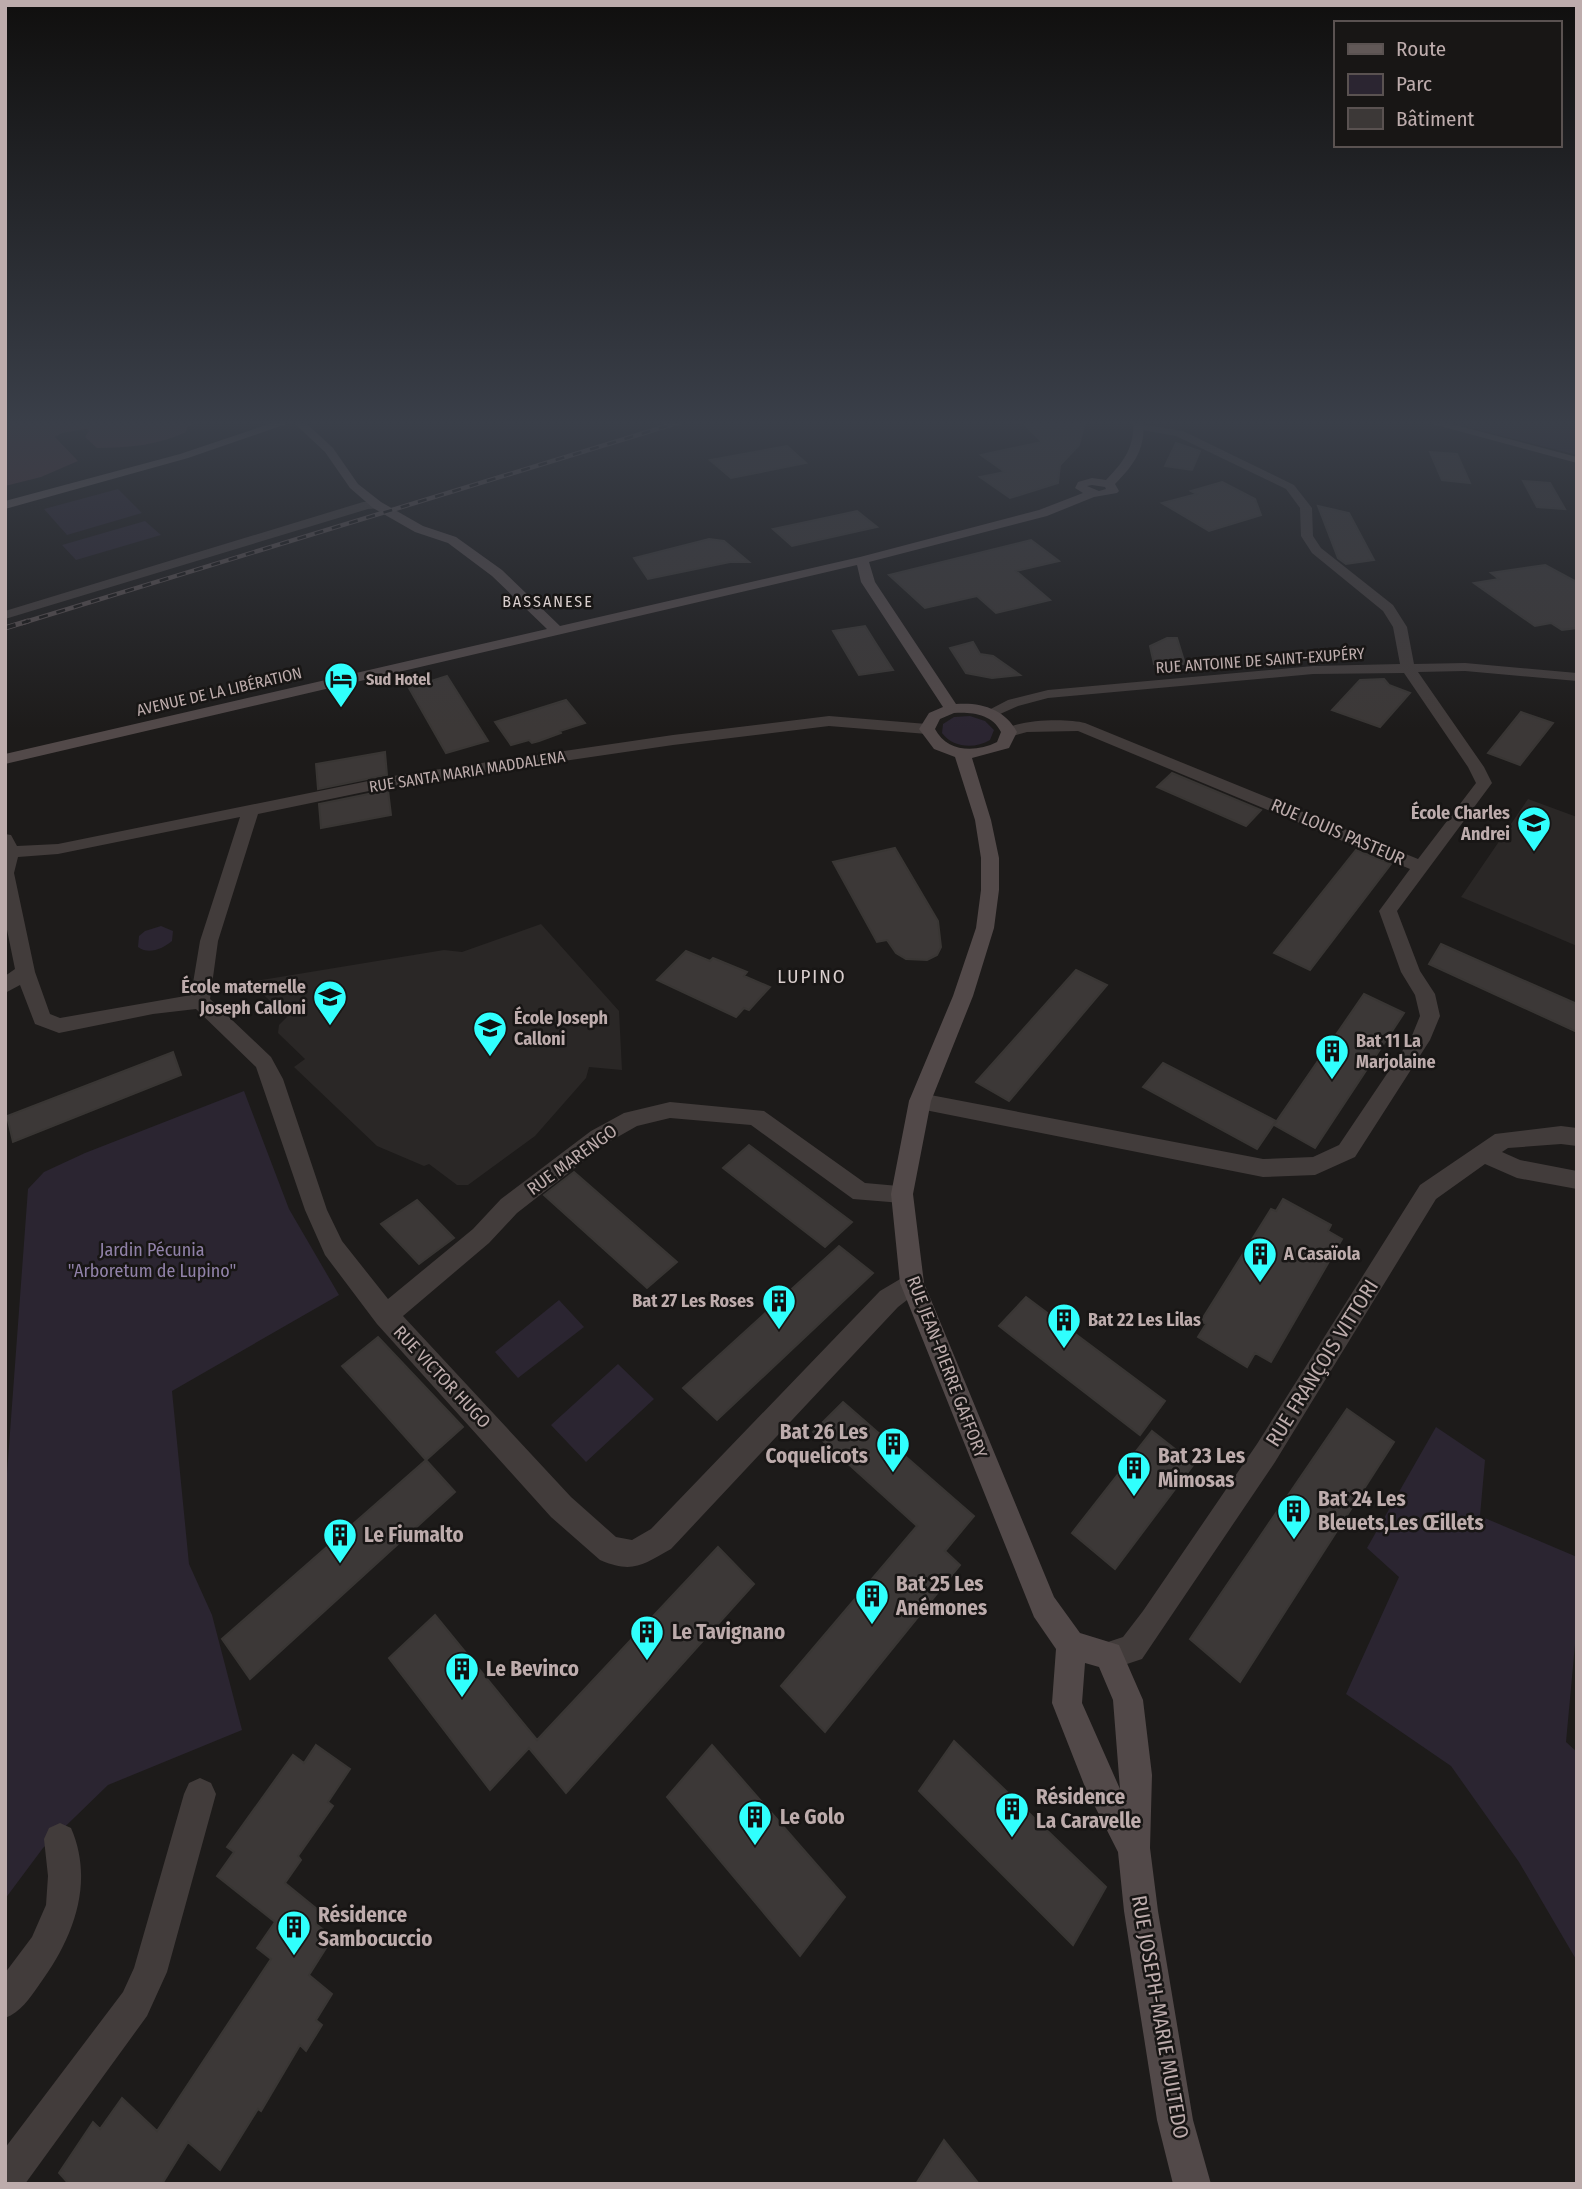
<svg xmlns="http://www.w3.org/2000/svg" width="1582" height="2189" viewBox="0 0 1582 2189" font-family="'Fira Sans Condensed',sans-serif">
<rect width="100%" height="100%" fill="#1d1b1a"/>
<path fill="#2a2726" d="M1528,799L1577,817V946L1461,897Z
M541,924L619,1011L622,1070L589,1067L586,1078L535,1136L468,1185H457L429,1164L424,1166L377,1146L294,1067L305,1059L278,1033L279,1025L287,1017L250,982L444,950L462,952Z"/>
<path fill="#2b2531" d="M1447,422H1577V455Z
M118,489L142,513L67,535L44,509Z
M145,521L161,535L76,560L62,545Z
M970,716L985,721L994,730L990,740C975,749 953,748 942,733L943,724L954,717Z
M161,926L173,931L172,941C162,949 149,955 138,947L139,936L145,931Z
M244,1091L289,1209L339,1295L172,1391L189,1564L212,1615L242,1730L108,1785L43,1848L5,1899V1500L28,1189L44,1172L85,1153Z
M559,1300L584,1327L518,1378L495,1352Z
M618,1364L654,1399L586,1462L551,1425Z
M1436,1427L1485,1460L1480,1516L1577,1557V1623L1566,1742L1577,1752V1961L1519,1862L1451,1766L1346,1694L1399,1577L1367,1548Z"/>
<path fill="#473137" d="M5,422H198L187,427L186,432C158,445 129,448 97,448L85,437L89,431L86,429L62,433L55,437L78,461L41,477L5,486Z"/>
<path fill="#3c3837" stroke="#393634" stroke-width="2" d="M1022,422H1085L1079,445L1060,465L1058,483L1010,498L980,477L1005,472L981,455L1042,442Z
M1176,443L1200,451L1192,470L1165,466Z
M787,446L806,463L731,478L710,460Z
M1430,452L1457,454L1470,483L1442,480Z
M1523,481L1550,483L1565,509L1537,507Z
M1222,482L1255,499L1261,515L1209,531L1162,503L1197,494L1191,491Z
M1318,506L1349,513L1374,560L1346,564L1338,558Z
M857,511L877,527L792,546L773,529Z
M709,539L724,541L749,562H730L648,579L634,558Z
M1031,540L1059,561L1016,571L1050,600L996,613L977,596L925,608L889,575Z
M1545,565L1577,582V628L1562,630L1551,623L1535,626L1474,583L1499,579L1491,573Z
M865,626L875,642L893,670L859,675L833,631Z
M1167,638H1177L1185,664H1154L1150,646Z
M973,642L980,654L993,656L1020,675L992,678L966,673L950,648Z
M447,676L488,741L446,753L409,688Z
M1384,679L1389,685L1410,693L1380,727L1332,710L1360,680Z
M566,700L585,723L560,731L561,733L539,741L532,743L529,740L511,745L495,722Z
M1521,712L1553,723L1520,765L1488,753Z
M385,752L387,775L318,789L316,764Z
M1172,773L1261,810L1246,826L1157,787Z
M388,790L391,815L321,828L319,804Z
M895,848L938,921L941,947L937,955L927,960L906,959L896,953L887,940L877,942L833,862Z
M1356,850L1391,864L1310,970L1274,953Z
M1441,944L1577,1004V1032L1429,964Z
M686,951L710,961L713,958L747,972L744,976L770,987L749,1010L744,1008L736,1017L657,980Z
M1076,970L1107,985L1009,1101L976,1082Z
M1364,994L1404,1013L1315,1148L1274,1125Z
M173,1052L181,1075L13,1142L7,1116Z
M1163,1063L1276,1121L1257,1149L1143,1087Z
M749,1145L852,1222L825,1247L723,1168Z
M574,1172L677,1262L647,1288L544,1195Z
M1283,1199L1331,1225L1328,1231L1342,1239L1271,1362L1255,1353L1247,1367L1198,1337L1206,1324L1201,1321L1271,1209L1276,1211Z
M417,1200L454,1238L419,1264L381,1224Z
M839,1246L873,1273L717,1420L683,1388Z
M1026,1297L1165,1401L1140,1435L999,1326Z
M378,1337L463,1427L426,1460L342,1366Z
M843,1402L974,1516L945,1551L960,1565L825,1732L781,1686L917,1526L813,1432Z
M1347,1409L1394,1442L1240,1682L1190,1639Z
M1152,1431L1194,1464L1115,1569L1072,1533Z
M426,1460L455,1492L250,1679L222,1639Z
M718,1547L754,1584L566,1793L529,1748L490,1790L389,1658L435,1615L537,1740Z
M954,1741L1106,1887L1073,1945L919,1791Z
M316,1745L350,1769L328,1802L333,1806L298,1856L301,1860L285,1883L323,1914L316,1924L333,1937L309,1975L332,1994L316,2020L322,2025L306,2051L300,2045L261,2111L258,2109L220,2170L188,2142L162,2184H69L59,2173L93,2122L100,2129L122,2098L157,2131L271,1959L257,1948L275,1922L217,1876L234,1852L227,1847L293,1755L304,1763Z
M712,1745L845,1897L800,1956L667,1797Z
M944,2140L979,2184H916Z"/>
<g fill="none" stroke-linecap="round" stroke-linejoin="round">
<path fill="#423c3b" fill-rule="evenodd" d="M1140,424L1183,431L1294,485L1312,508L1313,536L1321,548L1393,605L1407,627L1414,664L1465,663L1577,673V681L1465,671L1418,672L1484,767L1492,783L1397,911L1420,971L1435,994L1440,1016L1430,1040L1355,1157L1315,1175L1263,1177L920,1109L913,1107L909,1101L913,1095L920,1093L1263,1159L1313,1157L1339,1145L1411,1038L1420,1016L1415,995L1401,972L1379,911L1410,869L1078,731L1027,732L1009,737L1001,732C1015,719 1067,718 1085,723L1418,859L1476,783L1468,767L1404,673L1313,674L1048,698L1018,706L991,718L983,713L1008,700L1048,690L1313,666L1400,664L1393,627L1383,611L1312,553L1301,536L1300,508L1286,489L1176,436L1136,429L1135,427Z
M377,501L381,502V508L368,509L5,619V611L363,502Z
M829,716L927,724L935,729L927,734L829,726L673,745L393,786L258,814L218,941L210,999L271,1057L283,1079L327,1210L342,1241L388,1299L473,1229L501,1199L591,1131L624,1113L670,1102L764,1111L865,1183L910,1187L913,1194L910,1201L902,1203L853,1199L751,1125L670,1118L637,1126L607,1143L517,1213L489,1243L403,1316L571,1497L616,1537L632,1540L651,1529L880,1291L912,1272L920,1276L924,1283L920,1290L898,1307L671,1549C642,1565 633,1574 600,1560L551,1517L377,1324L325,1255L305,1210L256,1067L196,1009L153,1014L59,1033L35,1024L20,985L5,993V976L15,969L5,920V834L11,835L17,846L58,844L393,776L673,735ZM240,817L200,941L191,995L60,1018L50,1014L35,972L14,873L18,857L58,854Z
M1561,1126L1577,1128V1146L1561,1144L1508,1148L1502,1152L1520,1160L1577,1171V1189L1517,1178L1485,1164L1436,1199L1275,1462L1142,1659L1109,1670L1099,1665L1094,1655L1099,1645L1123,1637L1143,1611L1257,1444L1420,1185L1495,1134Z
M200,1778L211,1783L216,1794L167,1972L147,2016L25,2184H5V2148L123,1992L134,1968L184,1794L189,1783Z
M60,1823L71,1828C95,1883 73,1939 39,1985C29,1999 21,2012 5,2018V1973L32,1937L46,1905L48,1876L44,1839L49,1828Z"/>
<path fill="#524949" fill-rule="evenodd" d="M293,422H305L333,448L358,484L381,502L423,526L456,537L502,570L560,626L860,557L1039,510L1083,493L1075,488L1078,482L1092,478L1106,480C1123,463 1135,447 1133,422H1143C1146,449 1133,466 1115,484L1119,491L1117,493L1094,497L1047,516L869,562L875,582L956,704C981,702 1005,709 1017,732L1009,748L972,758L991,820L999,858V890L994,928L973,996L931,1101L913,1194L924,1283L1054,1597L1080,1633L1119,1645L1143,1700L1152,1775L1150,1848L1158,1911L1193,2120L1211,2184H1173L1157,2120L1124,1911L1118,1852L1085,1787L1052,1703L1056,1649L1034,1617L900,1283L891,1194L909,1101L953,996L976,928L981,890V858L975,820L955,757L934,749L919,729L929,713L943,707L861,582L857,565L5,764V754L547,629L492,576L448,543L415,532L373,508L350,488L325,452ZM1092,485L1105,487L1106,489L1099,491L1087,486ZM954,713C972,712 992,714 1001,732L997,742C975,753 947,752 935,729L940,719ZM1085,1663L1099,1667L1113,1700L1120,1789L1082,1703Z
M1425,422H1444L1577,457V463Z"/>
<path fill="#615857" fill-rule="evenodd" d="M275,422H292L188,458L5,509V501L180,454Z"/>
<g stroke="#574e4e" stroke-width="4.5">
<path id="rail-far1" d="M22,623L680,422"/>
</g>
<g stroke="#574e4e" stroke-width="5">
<path id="rail" d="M5,628L28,621"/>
</g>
<use href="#rail-far1" stroke="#181615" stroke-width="2.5" stroke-dasharray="9" stroke-linecap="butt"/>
<use href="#rail" stroke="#181615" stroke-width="3.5" stroke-dasharray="11" stroke-linecap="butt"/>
</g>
<linearGradient id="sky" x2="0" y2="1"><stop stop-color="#100f0e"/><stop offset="0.58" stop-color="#3a3f49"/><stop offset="1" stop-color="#3a3f49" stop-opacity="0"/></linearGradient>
<rect width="1582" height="729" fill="url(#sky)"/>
<defs>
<g id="hotel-pin" transform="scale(1.75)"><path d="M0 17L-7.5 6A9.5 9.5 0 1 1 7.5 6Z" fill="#30fffd" stroke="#181615"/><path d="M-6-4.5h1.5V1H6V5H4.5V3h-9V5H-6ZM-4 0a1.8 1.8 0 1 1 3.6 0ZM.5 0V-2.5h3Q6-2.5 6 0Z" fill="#111"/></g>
<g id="school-pin" transform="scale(1.75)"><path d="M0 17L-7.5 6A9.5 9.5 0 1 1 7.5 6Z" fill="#30fffd" stroke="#181615"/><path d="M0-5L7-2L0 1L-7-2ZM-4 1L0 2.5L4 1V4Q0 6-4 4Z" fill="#111"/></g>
<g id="building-pin" transform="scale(1.75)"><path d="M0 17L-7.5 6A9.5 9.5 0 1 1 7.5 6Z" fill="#30fffd" stroke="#181615"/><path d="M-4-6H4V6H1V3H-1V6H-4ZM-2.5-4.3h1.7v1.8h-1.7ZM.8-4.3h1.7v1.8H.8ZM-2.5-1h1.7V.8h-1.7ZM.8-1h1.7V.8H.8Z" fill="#111"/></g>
</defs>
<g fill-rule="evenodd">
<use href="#hotel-pin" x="341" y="679"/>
<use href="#school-pin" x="1534" y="823"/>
<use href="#school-pin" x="330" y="997"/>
<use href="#school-pin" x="490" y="1028"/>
<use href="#building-pin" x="1332" y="1051"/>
<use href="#building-pin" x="1260" y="1254"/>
<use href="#building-pin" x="779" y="1301"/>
<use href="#building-pin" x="1064" y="1320"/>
<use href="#building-pin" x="893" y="1444"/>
<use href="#building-pin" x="1134" y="1468"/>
<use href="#building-pin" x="1294" y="1511"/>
<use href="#building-pin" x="340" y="1535"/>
<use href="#building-pin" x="872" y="1596"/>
<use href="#building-pin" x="647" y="1632"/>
<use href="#building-pin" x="462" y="1669"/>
<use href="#building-pin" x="1012" y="1809"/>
<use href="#building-pin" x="755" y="1817"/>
<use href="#building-pin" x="294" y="1927"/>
</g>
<g text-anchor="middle" stroke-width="5" stroke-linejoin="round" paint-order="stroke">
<g font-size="16" letter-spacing="2" fill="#d9cecd" stroke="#181615">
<text x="548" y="607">BASSANESE</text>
</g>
<g font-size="16" fill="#bdacac" stroke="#181615">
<text transform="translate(1260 660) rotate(-4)" y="6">RUE ANTOINE DE SAINT-EXUPÉRY</text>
<text transform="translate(219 691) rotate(-13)" y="6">AVENUE DE LA LIBÉRATION</text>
<text transform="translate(467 771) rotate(-9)" y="6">RUE SANTA MARIA MADDALENA</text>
</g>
<g font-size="16" font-weight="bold" fill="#bdacac" stroke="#181615" text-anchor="start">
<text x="366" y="685">Sud Hotel</text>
</g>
<g font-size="18" font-weight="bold" fill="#bdacac" stroke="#181615" text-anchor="start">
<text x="1510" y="819" text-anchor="end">École Charles<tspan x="1510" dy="21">Andrei</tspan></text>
<text x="306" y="993" text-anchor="end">École maternelle<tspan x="306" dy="21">Joseph Calloni</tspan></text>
<text x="514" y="1024">École Joseph<tspan x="514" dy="21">Calloni</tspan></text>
<text x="1356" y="1047">Bat 11 La<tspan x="1356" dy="21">Marjolaine</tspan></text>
<text x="1284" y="1260">A Casaïola</text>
<text x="754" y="1307" text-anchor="end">Bat 27 Les Roses</text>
<text x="1088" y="1326">Bat 22 Les Lilas</text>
</g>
<g font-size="18" fill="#bdacac" stroke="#181615">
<text transform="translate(1338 832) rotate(23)" y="6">RUE LOUIS PASTEUR</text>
<text transform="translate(572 1160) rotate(-36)" y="6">RUE MARENGO</text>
<text transform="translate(947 1367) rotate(69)" y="6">RUE JEAN-PIERRE GAFFORY</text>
<text transform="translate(442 1377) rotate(47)" y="6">RUE VICTOR HUGO</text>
</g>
<g font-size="18" fill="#9182a9" stroke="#181615">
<text x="152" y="1256">Jardin Pécunia<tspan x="152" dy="21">"Arboretum de Lupino"</tspan></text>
</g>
<g font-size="19" letter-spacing="2" fill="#d9cecd" stroke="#181615">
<text x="812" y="983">LUPINO</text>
</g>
<g font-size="21" fill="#bdacac" stroke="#181615">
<text transform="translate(1322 1363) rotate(-58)" y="7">RUE FRANÇOIS VITTORI</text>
<text transform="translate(1160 2017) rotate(80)" y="7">RUE JOSEPH-MARIE MULTEDO</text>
</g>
<g font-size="21" font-weight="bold" fill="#bdacac" stroke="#181615" text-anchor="start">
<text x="868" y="1439" text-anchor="end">Bat 26 Les<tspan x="868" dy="24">Coquelicots</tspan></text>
<text x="1158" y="1463">Bat 23 Les<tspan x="1158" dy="24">Mimosas</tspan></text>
<text x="1318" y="1506">Bat 24 Les<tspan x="1318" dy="24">Bleuets,Les Œillets</tspan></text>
<text x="364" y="1542">Le Fiumalto</text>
<text x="896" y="1591">Bat 25 Les<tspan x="896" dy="24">Anémones</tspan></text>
<text x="672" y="1639">Le Tavignano</text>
<text x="486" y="1676">Le Bevinco</text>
<text x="1036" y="1804">Résidence<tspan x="1036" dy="24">La Caravelle</tspan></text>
<text x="780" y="1824">Le Golo</text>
<text x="318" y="1922">Résidence<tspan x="318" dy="24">Sambocuccio</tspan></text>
</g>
</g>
<rect width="1582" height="2189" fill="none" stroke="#bdacac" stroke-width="14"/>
<rect x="1334" y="21" width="228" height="126" fill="#181615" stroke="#5a5251" stroke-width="2"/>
<rect x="1348" y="44" width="35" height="10" fill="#615857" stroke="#5a5251" stroke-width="2"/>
<text x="1396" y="56" font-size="21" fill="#bdacac">Route</text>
<rect x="1348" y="74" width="35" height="21" fill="#2b2531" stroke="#5a5251" stroke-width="2"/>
<text x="1396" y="91" font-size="21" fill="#bdacac">Parc</text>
<rect x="1348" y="108" width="35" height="21" fill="#3c3837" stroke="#5a5251" stroke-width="2"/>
<text x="1396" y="126" font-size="21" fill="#bdacac">Bâtiment</text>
</svg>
